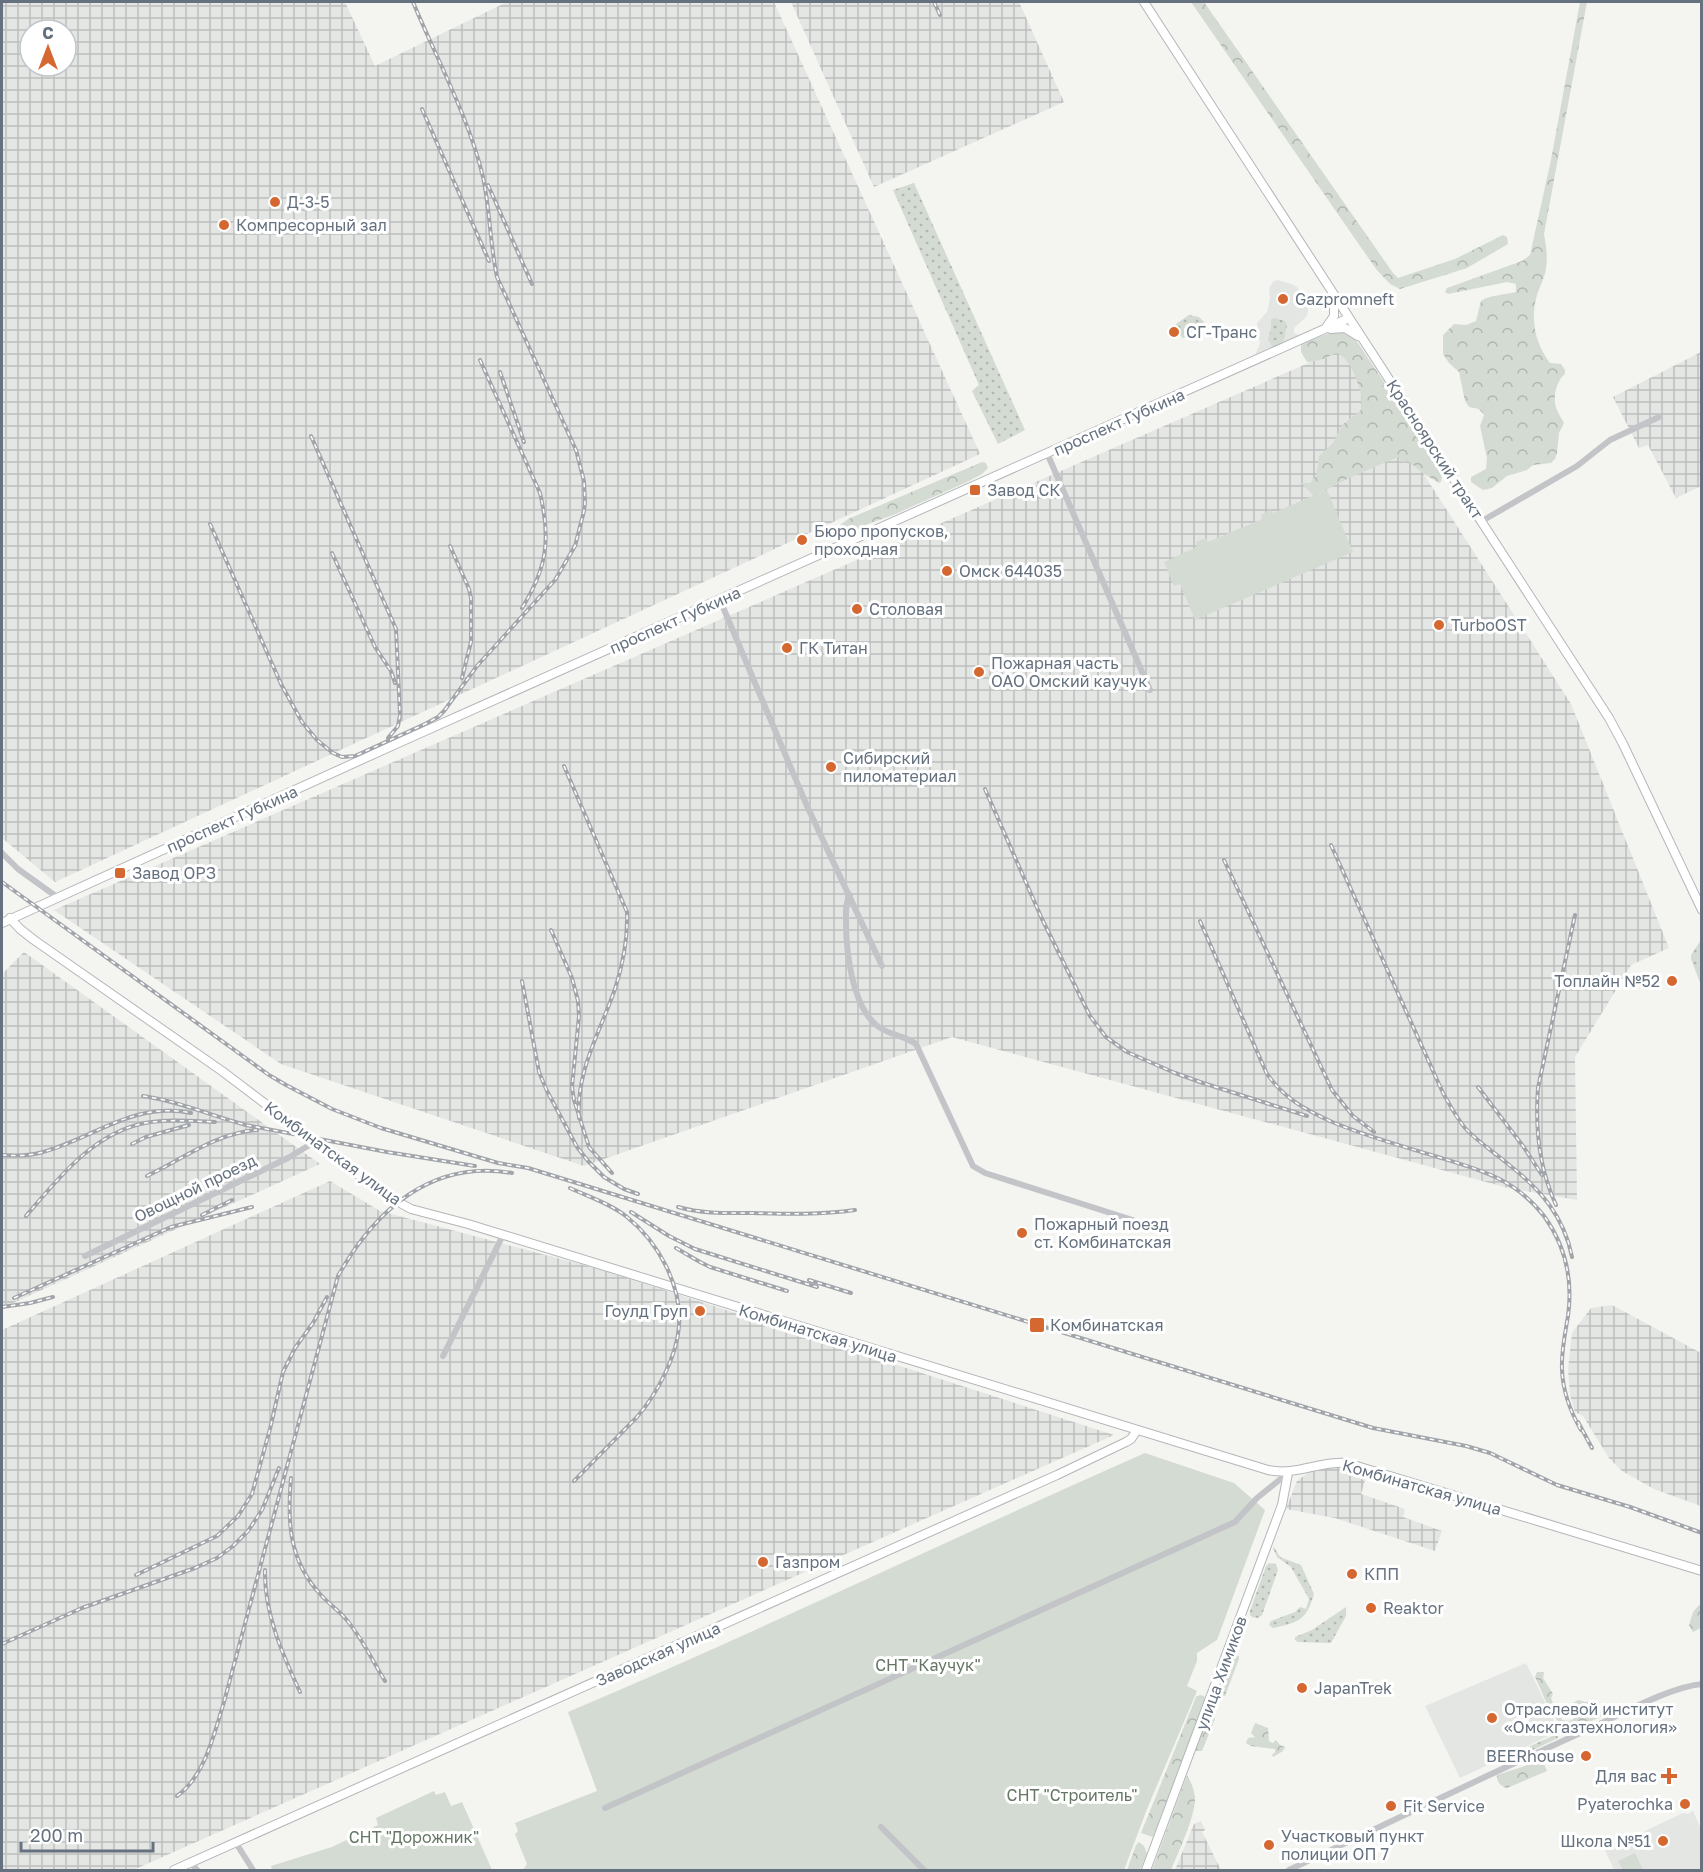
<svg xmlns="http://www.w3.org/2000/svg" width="1703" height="1872" viewBox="0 0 1703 1872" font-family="'Golos Text',sans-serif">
<defs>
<pattern id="industrial-grid" width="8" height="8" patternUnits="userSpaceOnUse" patternTransform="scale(1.5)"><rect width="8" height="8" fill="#e4e6e4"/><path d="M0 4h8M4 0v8" fill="none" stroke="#bcbfbe"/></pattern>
<pattern id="grass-dots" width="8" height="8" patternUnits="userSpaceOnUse" patternTransform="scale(1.5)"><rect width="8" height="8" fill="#d4dbd2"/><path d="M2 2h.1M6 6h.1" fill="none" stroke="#b0b6b0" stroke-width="1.8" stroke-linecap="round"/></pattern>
<pattern id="forest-crowns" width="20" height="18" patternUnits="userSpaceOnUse" patternTransform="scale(1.5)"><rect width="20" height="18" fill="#d4dbd2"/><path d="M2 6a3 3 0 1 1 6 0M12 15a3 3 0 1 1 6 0" fill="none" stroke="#b0b6b0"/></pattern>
</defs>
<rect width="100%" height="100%" fill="#f4f4f1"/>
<path fill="#e4e6e4" d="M1278,280L1294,285L1297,287L1309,305L1307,316L1294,328V333L1300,335L1255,355L1260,344L1257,323L1267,312L1270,299L1269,288L1274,281Z
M1526,1663L1559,1731L1460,1778L1425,1706Z
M1693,1811L1701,1829V1870H1614L1605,1850L1683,1813L1688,1814Z"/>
<path fill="url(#industrial-grid)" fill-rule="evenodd" d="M2,2H345L375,66L507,2H774L980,454L55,882L2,838ZM30,30H66V66H30Z
M791,2H1019L1064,102L874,187Z
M1343,348L1571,704L1669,948L1631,965L1575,1057L1577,1200L1508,1188L952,1037L584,1166L281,1064L54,910Z
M1701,352V486L1676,498L1648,445L1639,448L1613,397Z
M24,952L320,1164L2,1308V974Z
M330,1181L380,1211L602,1270L1114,1435L133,1870H2V1330Z
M1612,1305L1701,1353V1506L1654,1489L1622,1471L1609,1458L1583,1416L1575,1412L1570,1395L1568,1369L1572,1333L1591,1308Z
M1333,1464L1367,1474L1361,1494L1405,1509L1403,1517L1442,1531L1435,1551L1335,1518L1286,1509L1297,1481L1309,1472Z
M1201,1821L1205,1830L1202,1832L1221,1870H1175L1194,1824Z"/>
<path fill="url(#grass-dots)" d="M914,183L1025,430L998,444L972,391L979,385L893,190Z
M1189,315L1199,317L1204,322L1200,327L1201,331L1197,333L1195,330L1192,331L1193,335L1183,338L1179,334L1176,324Z
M1274,318L1285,321L1287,325L1284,340L1277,347L1272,346L1268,340L1271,328V320Z
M1701,940V985L1691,959V955Z
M1274,1547L1280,1557L1301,1565L1314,1594C1306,1621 1299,1622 1273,1628L1269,1625L1271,1621L1295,1612L1300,1607L1306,1609L1309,1599L1291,1567L1277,1557L1273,1548Z
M1269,1563L1276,1564L1278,1570L1262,1615L1258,1618L1252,1617L1250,1615V1611L1266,1566Z
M1346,1607V1616L1331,1643L1298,1642L1295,1640V1637L1312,1630Z
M1557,1734L1558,1738L1516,1758L1512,1754Z"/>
<path fill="url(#forest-crowns)" d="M1191,2H1204L1393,273L1398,278L1455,259L1503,235L1507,237L1508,244L1467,268L1400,289L1390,284L1376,269Z
M1580,2H1587L1544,234C1546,246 1548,256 1546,268C1545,277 1540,286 1537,295C1530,319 1535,343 1550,363L1561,364L1565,370V374C1556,381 1552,399 1557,410C1559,415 1562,419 1564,423L1559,433L1557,453L1555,459L1551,463L1533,465L1527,470L1507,476L1492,488L1483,490L1471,482V477L1486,469L1487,458L1480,426L1484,415L1479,409L1469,407L1465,401L1459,372L1449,363L1443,354V335L1454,324L1466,325L1476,321L1481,301C1489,295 1505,295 1516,292V284L1507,282L1448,294L1445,292L1447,288L1522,261L1530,255L1551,160Z
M1337,330L1346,332L1354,337L1396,400L1405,418L1442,475L1441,482L1439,483L1424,474L1408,461L1402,462L1398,457L1349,478L1314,496L1301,483H1310L1316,476L1319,456L1333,443L1342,425L1361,410C1361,405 1362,399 1361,395C1358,381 1349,356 1336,353C1326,358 1317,362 1307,362L1301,352V344Z
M982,462L986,463L988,468L982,474L967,482L893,515L868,524L853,534L845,536L839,535L836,528L848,519Z
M1699,1605H1701V1628L1693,1632L1689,1625L1693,1612Z
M1232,1655L1239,1656V1659L1225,1696L1222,1698L1218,1697L1219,1688Z
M1537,1672H1544L1543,1678L1553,1694L1551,1698L1553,1703H1557L1562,1720L1570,1721L1578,1716L1573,1703L1578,1700L1585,1702L1593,1701L1603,1716L1570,1730C1551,1721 1544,1695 1535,1677Z
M1200,1695L1204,1696L1206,1700L1153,1837L1141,1833L1196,1697Z
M1212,1715H1214L1215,1719L1202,1751H1195L1206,1721Z
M1255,1723L1268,1728L1269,1741L1273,1743L1276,1740L1280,1745L1285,1747L1283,1751L1273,1757L1272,1755L1275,1752V1749L1251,1746L1246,1743L1248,1738L1255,1737L1251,1733Z
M1539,1756L1541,1757L1547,1771L1507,1788C1501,1787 1496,1781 1497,1775L1525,1766Z
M1187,1775C1191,1782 1194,1789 1195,1797C1196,1815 1178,1853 1171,1870H1152Z
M1139,1842L1144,1846L1147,1854L1140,1870H1127L1136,1845Z"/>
<path fill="#d4dbd2" d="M1327,490L1353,552L1195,620L1180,584L1174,586L1164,562L1197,547L1196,542L1206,538L1208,542L1262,519L1261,515L1271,510L1273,513Z
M1145,1453L1234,1483L1265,1510L1217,1640L1197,1653V1661L1187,1686L1197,1691L1147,1809L1124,1870H523L527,1864L515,1834L518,1831L515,1823L597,1791L568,1712C762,1630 952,1538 1145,1453Z
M434,1791L436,1795L445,1792L451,1806L462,1802L492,1870H272L271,1866L332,1847L378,1825L376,1818Z
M1635,1853L1643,1870H1623L1618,1861Z"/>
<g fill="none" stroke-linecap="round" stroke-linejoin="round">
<g stroke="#b3b6b9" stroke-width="10">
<path id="major" d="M1144,2L1609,718L1623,744L1702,910
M1327,326L1334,316V299
M1331,329L1345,328L1358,336
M10,918L20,929L34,940L222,1071L384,1194L411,1209L468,1224L1268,1470C1297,1476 1318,1461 1347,1463L1702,1571
M2,923L396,744L1349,318
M174,1870L1057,1475L1126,1442L1131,1439L1137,1430
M1146,1870L1282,1505L1288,1473"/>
</g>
<path stroke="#c2c4c8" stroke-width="6" d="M1047,453L1150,690
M1482,521L1577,466L1610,440L1659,417
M720,600L807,806L882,966
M2,853L18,869L57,897
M850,895C845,903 846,913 846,922C846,952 852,1003 875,1024C886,1035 904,1035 916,1044L973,1166L985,1173L1167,1231
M85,1256L288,1158L316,1141
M443,1356L503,1235
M605,1808L1235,1522L1257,1498L1288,1473
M881,1827L924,1870
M236,1843L253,1870
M191,1863L197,1870
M1289,1870C1388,1823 1487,1775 1587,1730C1618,1716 1669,1687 1702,1684"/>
<use href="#major" stroke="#fff" stroke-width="8"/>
<g stroke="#a1a5aa" stroke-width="4">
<path id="rail" d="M934,2L940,15
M422,109L489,261
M488,185L532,284
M480,360L540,493C551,539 547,568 522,608
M500,372L524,442
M311,436L396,629L400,715L398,726L388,738
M210,524L281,684L302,722L317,740L333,753L342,757L355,756L425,724L438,717L444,711L477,666L555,580L575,546L584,511L585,502L584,481L576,450L497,277C490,244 490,210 483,177C468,115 437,60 413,2
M450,546L469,589L471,598V642L462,678
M332,553L375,647L391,671L395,683
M564,766L627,912C628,938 623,964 615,989C600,1032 576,1071 579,1118
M985,789L1042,919L1090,1016L1106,1037L1127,1052L1175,1073L1203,1083L1307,1116
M1331,845L1443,1093C1450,1105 1456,1117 1465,1128C1478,1142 1494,1152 1508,1164C1540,1189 1564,1216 1572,1257
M1224,860L1332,1090L1353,1116L1374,1132
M2,882L269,1075L286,1085L332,1109L381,1128L498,1163L528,1168L1373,1428L1466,1446L1490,1453L1557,1485L1630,1507L1702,1533
M1200,921L1266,1072C1282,1097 1304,1109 1330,1121C1365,1136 1402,1146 1438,1157C1481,1170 1515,1179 1544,1216C1565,1245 1573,1280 1568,1316C1565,1334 1561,1352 1562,1370C1563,1392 1570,1411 1581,1430
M551,930L572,978L578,1001L579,1016L572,1087L574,1100L589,1147L612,1173
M522,981L539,1072L547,1091L577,1147L588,1161L604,1177L624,1189L638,1194
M1478,1087L1523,1146L1542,1175
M143,1096C179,1101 211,1116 246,1125L387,1152L475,1166
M132,1144L146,1137L189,1125
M2,1155C16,1156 30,1156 43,1152C94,1138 134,1101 191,1113
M147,1176C183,1159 216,1133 257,1130
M570,1188C589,1197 611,1204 627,1217C658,1242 682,1285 679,1326C677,1356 657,1394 637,1417L574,1481
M1556,1205C1539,1168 1535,1128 1538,1088L1575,915
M678,1207C703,1214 727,1213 752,1213C787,1214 820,1215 855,1210
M631,1212L669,1236L695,1249L817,1287
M202,1215L232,1200
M26,1216C58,1179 93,1133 145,1123C168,1119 191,1121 215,1122
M676,1248L700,1262L710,1267L787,1291
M809,1280L851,1293
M14,1298L171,1227L252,1207
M2,1307L30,1303L53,1297
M1578,1422L1592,1448
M291,1478C287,1522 289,1561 321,1595C328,1603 338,1610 345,1618C361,1636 372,1660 385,1681
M265,1570C264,1613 282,1653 300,1692
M136,1575L217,1536L238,1516L252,1494L270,1429L283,1372L295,1348L313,1323L327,1297
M2,1644L82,1608L195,1568L217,1558L233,1546L248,1531L262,1510L279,1468
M177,1796C205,1776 214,1734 224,1702L338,1276C375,1210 432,1159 512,1173"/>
</g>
<use href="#rail" stroke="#fff" stroke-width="1.5" stroke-dasharray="4.5" stroke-linecap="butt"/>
</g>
<g fill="#d56830" stroke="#fff" stroke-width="2">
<circle cx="275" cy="202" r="6"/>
<circle cx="224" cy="225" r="6"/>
<circle cx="1283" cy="299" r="6"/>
<circle cx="1174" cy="332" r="6"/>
<rect x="969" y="484" width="12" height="12" rx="3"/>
<circle cx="802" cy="540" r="6"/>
<circle cx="947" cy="571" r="6"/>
<circle cx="857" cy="609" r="6"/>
<circle cx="1439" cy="625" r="6"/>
<circle cx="787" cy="648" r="6"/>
<circle cx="979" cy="672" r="6"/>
<circle cx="831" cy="767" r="6"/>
<rect x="114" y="867" width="12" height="12" rx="3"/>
<circle cx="1672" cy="981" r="6"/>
<circle cx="1022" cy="1233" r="6"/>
<circle cx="700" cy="1311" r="6"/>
<rect x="1029" y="1317" width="16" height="16" rx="3"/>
<circle cx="763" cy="1562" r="6"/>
<circle cx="1352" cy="1574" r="6"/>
<circle cx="1371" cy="1608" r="6"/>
<circle cx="1302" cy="1688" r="6"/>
<circle cx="1492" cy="1718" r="6"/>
<circle cx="1586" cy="1756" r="6"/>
<path d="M1666 1767h6v6h6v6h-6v6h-6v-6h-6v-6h6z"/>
<circle cx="1685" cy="1804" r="6"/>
<circle cx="1391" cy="1806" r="6"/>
<circle cx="1663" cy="1841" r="6"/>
<circle cx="1269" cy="1845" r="6"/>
</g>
<g text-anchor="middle" stroke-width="6" stroke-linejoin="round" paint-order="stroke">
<g font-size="16" fill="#65717f" stroke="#fff" text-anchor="start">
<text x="287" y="208">Д-3-5</text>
<text x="236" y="231">Компресорный зал</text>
<text x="1295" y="305">Gazpromneft</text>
<text x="1186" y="338">СГ-Транс</text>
<text x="987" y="496">Завод СК</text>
<text x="814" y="537">Бюро пропусков,<tspan x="814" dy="18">проходная</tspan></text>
<text x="959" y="577">Омск 644035</text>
<text x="869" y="615">Столовая</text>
<text x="1451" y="631">TurboOST</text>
<text x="799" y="654">ГК Титан</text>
<text x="991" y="669">Пожарная часть<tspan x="991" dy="18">ОАО Омский каучук</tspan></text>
<text x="843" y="764">Сибирский<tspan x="843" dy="18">пиломатериал</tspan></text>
<text x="132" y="879">Завод ОРЗ</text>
<text x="1660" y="987" text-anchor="end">Топлайн №52</text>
<text x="1034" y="1230">Пожарный поезд<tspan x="1034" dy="18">ст. Комбинатская</tspan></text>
<text x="688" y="1317" text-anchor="end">Гоулд Груп</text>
<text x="1050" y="1331">Комбинатская</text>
<text x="775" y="1568">Газпром</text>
<text x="1364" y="1580">КПП</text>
<text x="1383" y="1614">Reaktor</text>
<text x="1314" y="1694">JapanTrek</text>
<text x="1504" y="1715">Отраслевой институт<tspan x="1504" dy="18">«Омскгазтехнология»</tspan></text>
<text x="1574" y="1762" text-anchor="end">BEERhouse</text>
<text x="1657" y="1782" text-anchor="end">Для вас</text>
<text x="1673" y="1810" text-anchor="end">Pyaterochka</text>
<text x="1403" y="1812">Fit Service</text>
<text x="1281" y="1842">Участковый пункт<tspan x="1281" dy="18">полиции ОП 7</tspan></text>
<text x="1651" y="1847" text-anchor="end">Школа №51</text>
</g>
<g font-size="16" fill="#65717f" stroke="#fff">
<text transform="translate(1119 422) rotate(-24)" y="6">проспект Губкина</text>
<text transform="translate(1435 449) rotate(57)" y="6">Красноярский тракт</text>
<text transform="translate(675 620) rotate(-24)" y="6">проспект Губкина</text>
<text transform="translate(232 819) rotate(-24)" y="6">проспект Губкина</text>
<text transform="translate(333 1153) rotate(36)" y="6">Комбинатская улица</text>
<text transform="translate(195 1188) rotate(-26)" y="6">Овощной проезд</text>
<text transform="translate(818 1333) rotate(17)" y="6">Комбинатская улица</text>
<text transform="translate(1422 1487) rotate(16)" y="6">Комбинатская улица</text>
<text transform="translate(658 1654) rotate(-24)" y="6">Заводская улица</text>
<text transform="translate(1221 1673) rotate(-70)" y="6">улица Химиков</text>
</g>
<g font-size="16" fill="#657764" stroke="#fff">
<text x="928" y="1671">СНТ "Каучук"</text>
<text x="1072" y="1801">СНТ "Строитель"</text>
<text x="414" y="1843">СНТ "Дорожник"</text>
</g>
</g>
<rect width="1703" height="1872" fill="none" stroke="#65717f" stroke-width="6"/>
<g transform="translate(48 48)"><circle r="28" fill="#ffffff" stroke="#c1c6cc" stroke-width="1.5"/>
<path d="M0-4.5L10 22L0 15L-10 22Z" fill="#d56830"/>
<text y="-9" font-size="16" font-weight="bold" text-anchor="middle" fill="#65717f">С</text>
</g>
<path d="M21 1842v9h132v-9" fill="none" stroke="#65717f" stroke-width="3"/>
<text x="30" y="1842" font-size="18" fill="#65717f" stroke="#ffffff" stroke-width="4.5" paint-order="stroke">200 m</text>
</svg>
